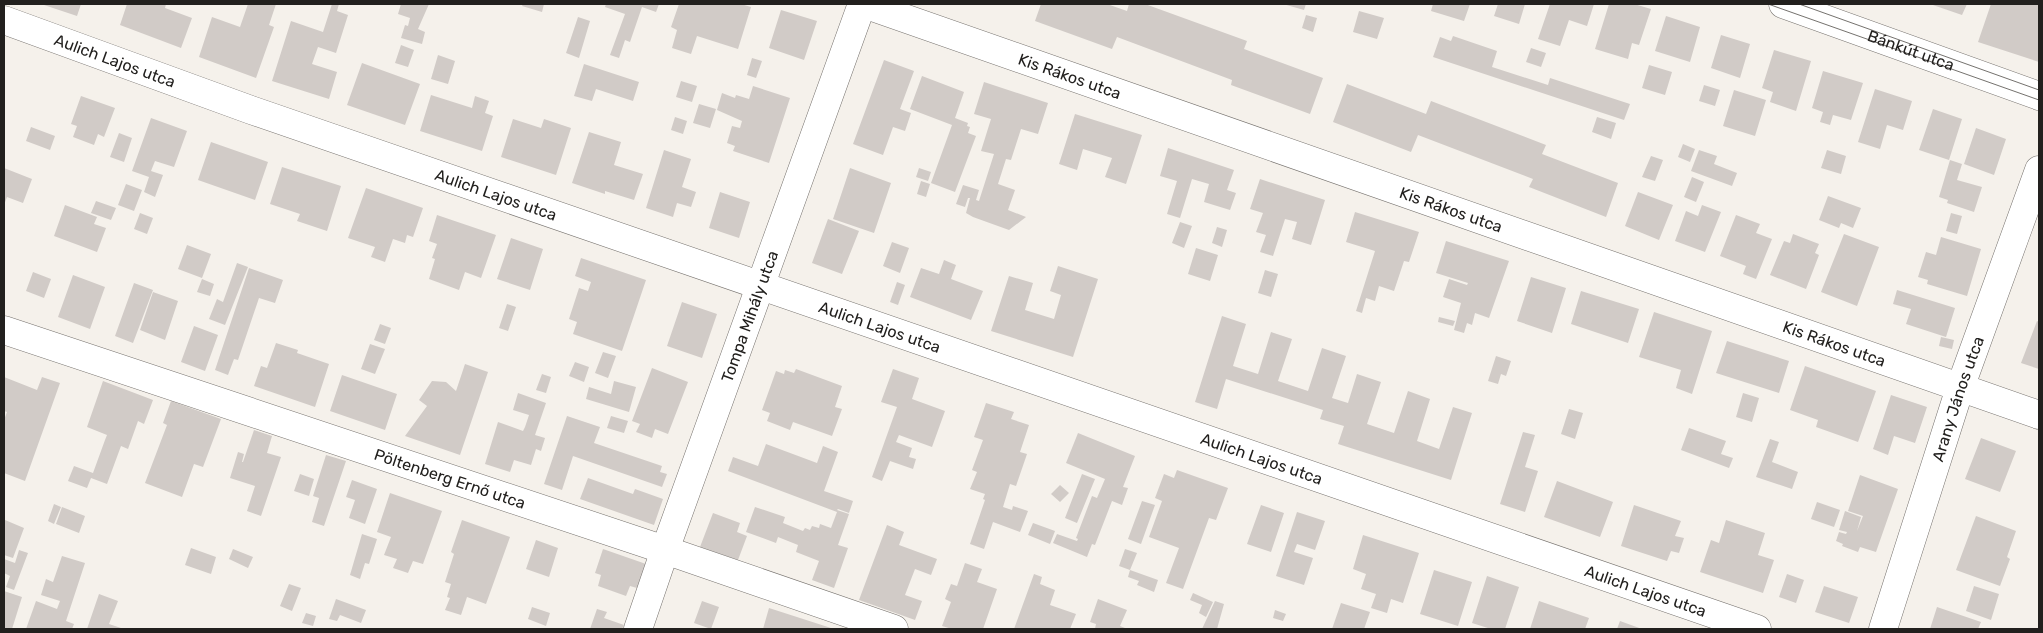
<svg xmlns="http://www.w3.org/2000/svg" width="2043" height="633" viewBox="0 0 2043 633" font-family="Rubik,sans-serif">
<rect width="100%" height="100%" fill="#f5f1eb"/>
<path fill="#d1cbc7" d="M41,4H81L77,16Z
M127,4H166L165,8L192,18L181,48L120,25Z
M248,4H276L269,25L274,27L256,78L199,57L212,17L240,27Z
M332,4H339L337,11L348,15L336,53L318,47L312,64L337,72L329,99L272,81L291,21L323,32Z
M401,4H429L418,29L425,32L422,44L401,38L405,25L408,26L410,18L398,14Z
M523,4H544L542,12L522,6Z
M606,4H659L656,12L642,7L630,42L625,40L619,58L610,55L625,14L605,7Z
M679,4H741L751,7L738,49L697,36L691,54L672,48L677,30L671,27Z
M1041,4H1107L1127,11L1129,4H1145L1247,41L1244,49L1323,78L1310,114L1231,85L1232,80L1117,37L1112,49L1035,21Z
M1283,4H1306L1304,10Z
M1433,4H1470L1464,21L1431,11Z
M1498,4H1525L1519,24L1494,16Z
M1550,4H1594L1587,26L1569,20L1560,46L1538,39Z
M1609,4H1634L1651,9L1639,45L1632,43L1628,59L1595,49Z
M1930,4H1967L1962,15Z
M1991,4H2039V62L1978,42Z
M781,10L817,21L804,60L769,48Z
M1359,11L1384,18L1377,39L1353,32Z
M1306,15L1317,18L1313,32L1302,28Z
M1666,16L1700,27L1690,62L1655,51Z
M578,17L590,21L579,58L566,53Z
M1721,35L1750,44L1740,78L1711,68Z
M1453,36L1497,51L1492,67L1548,85L1550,78L1630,104L1624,120L1433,57L1440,37L1451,41Z
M401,45L414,50L408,67L395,63Z
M1531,48L1546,53L1541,67L1526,62Z
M1774,50L1811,61L1796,111L1770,102L1773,92L1762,88Z
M438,55L455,61L448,84L431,79Z
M752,58L762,61L756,78L747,75Z
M884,60L914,71L900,109L911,113L905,131L893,127L883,155L853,144Z
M362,63L420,84L405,125L347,105Z
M584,64L639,82L633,101L596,89L592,101L574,96Z
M1649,65L1672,72L1665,95L1642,88Z
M1823,71L1863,83L1851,120L1833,115L1830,125L1820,122L1823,112L1812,108Z
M922,76L964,92L955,118L968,123L967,126L970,127L968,133L976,136L955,192L931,183L952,125L910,109Z
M681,81L697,86L692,102L676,97Z
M984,82L1048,103L1038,134L1021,129L1011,160L1006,159L998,184L1015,190L1008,210L1026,217L1009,230L973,217L966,213L970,198H968L965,207L956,204L963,185L979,190L976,200L979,201L994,154L981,151L991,119L974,114Z
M1347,84L1426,114L1431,101L1546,145L1542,154L1618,183L1606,217L1529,187L1533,179L1418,135L1411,152L1333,122Z
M1704,85L1720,90L1715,106L1699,101Z
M753,86L790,98L769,163L733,151L735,146L727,143L732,126L740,128L742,121L717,110L722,93L735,98L736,95L749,99Z
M1875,89L1912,101L1903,130L1887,125L1880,149L1858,142Z
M1734,90L1766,100L1755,136L1723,126Z
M431,95L472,108L475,96L489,101L485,113L493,116L482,151L420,131Z
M81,96L115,108L104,137L98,134L94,145L73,137L77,126L71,124Z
M699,104L716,109L710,128L693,123Z
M1933,109L1962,119L1949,160L1919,150Z
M1075,114L1142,135L1126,184L1105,177L1112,158L1083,149L1077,170L1059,164Z
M675,117L687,121L683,134L671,130Z
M1597,117L1616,123L1611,139L1592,132Z
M151,118L187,131L174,167L155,161L151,171L163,175L155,197L144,192L149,177L132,171Z
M513,119L541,128L544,119L571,128L556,175L501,157Z
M31,127L55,136L50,150L26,141Z
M1976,128L2006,139L1994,175L1964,164Z
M589,132L621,142L614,165L643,174L634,200L605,191V194L572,183Z
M119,133L132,138L124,162L110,157Z
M211,142L268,162L255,200L198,180Z
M1683,144L1695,149L1690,162L1678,157Z
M1168,148L1234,170L1227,190L1236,193L1230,210L1204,202L1209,184L1192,179L1180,218L1167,214L1177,181L1160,176Z
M664,150L691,159L682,187L696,192L691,207L677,203L673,217L646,208Z
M1699,150L1717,156L1714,164L1737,173L1732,186L1691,171Z
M1827,150L1846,156L1841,174L1821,168Z
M1651,156L1663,160L1655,181L1642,177Z
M1950,160L1962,164L1957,180L1982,187L1974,212L1947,203L1948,200L1939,197Z
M282,167L341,186L327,231L297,221L300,214L270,204Z
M4,168L32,179L23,203L7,197L4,205Z
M850,168L891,183L874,233L833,219Z
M919,168L931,172L928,181L916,177Z
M1692,177L1704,182L1696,202L1684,197Z
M1260,179L1325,200L1311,245L1292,239L1297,222L1285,219L1273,256L1260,252L1266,235L1256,232L1263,213L1250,209Z
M921,181L930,184L926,197L917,194Z
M126,184L142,190L134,211L118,205Z
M366,188L423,208L413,237L407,235L405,243L393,239L385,262L371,257L375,247L348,238Z
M720,192L750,202L739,238L709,228Z
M1638,192L1673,205L1659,240L1625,226Z
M1828,196L1861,208L1853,228L1841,223L1839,228L1819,220Z
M96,201L116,208L111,220L91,213Z
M65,205L97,217L94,224L106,228L97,252L54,236Z
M1702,205L1721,212L1705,252L1675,241L1686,211L1698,216Z
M1355,212L1419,232L1409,262L1404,261L1394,291L1379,286L1375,301L1366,298L1362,313L1356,311L1375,251L1346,242Z
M140,213L153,218L147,234L134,229Z
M1951,213L1962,216L1957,234L1946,231Z
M437,215L496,235L481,278L465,272L459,290L429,279L435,259L432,258L437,244L429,241Z
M1736,215L1760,224L1756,233L1772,239L1756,279L1743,274L1746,266L1720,256Z
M828,219L859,231L842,274L812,263Z
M1180,222L1192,226L1184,248L1172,243Z
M1217,227L1227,230L1222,247L1212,243Z
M1793,234L1819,244L1815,253L1819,255L1806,289L1770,275L1784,241L1790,243Z
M1844,234L1879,247L1857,306L1821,292Z
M1941,237L1981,249L1967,296L1927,284L1928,280L1918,277L1926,252L1936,255Z
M511,238L543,249L530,290L497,279Z
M1446,241L1509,261L1489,318L1475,313L1472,325L1467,323L1464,333L1454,330L1461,303L1443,297L1449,279L1467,285L1468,283L1436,273Z
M892,242L909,248L900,273L883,266Z
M187,245L211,254L202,278L178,269Z
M1196,248L1218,255L1210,281L1188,274Z
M581,258L646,280L622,351L573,334L577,322L569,319L579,288L588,291L591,282L575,276Z
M944,260L956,265L951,279L983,291L971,320L910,297L921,268L939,274Z
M237,263L248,267L225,325L209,319L217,299L223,302Z
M1058,266L1098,279L1073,357L991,331L1009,276L1033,283L1025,310L1054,319L1061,295L1050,291Z
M249,268L283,280L275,303L259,298L238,360L234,359L228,375L215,370Z
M1265,270L1278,274L1271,297L1258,293Z
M33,272L51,279L44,298L26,291Z
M73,275L105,287L90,329L58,317Z
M1531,277L1566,288L1552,333L1517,321Z
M202,279L214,284L210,296L197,292Z
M897,282L905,285L898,305L890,302Z
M134,283L153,290L133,343L115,336Z
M1897,290L1955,308L1946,337L1906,324L1911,309L1893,304Z
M1581,291L1639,309L1628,343L1571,324Z
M153,292L178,301L165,340L140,330Z
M682,302L717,314L702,358L667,346Z
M507,304L516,307L508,331L499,328Z
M1654,312L1712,331L1692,394L1676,388L1681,370L1639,357Z
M1222,316L1246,324L1233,366L1258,374L1271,332L1292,339L1278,381L1308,391L1322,348L1346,356L1332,398L1348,403L1357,374L1381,382L1367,424L1394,433L1408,391L1430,399L1417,441L1439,449L1453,407L1472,413L1451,480L1338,444L1344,426L1320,419L1323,410L1226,379L1217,409L1195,402Z
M1439,317L1455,321L1453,326L1438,322Z
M2037,321L2039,322V369L2021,363Z
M380,324L391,328L385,344L374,340Z
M194,326L218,335L205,371L181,362Z
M1941,337L1954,340L1952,349L1939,346Z
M1727,341L1789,361L1779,393L1716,373Z
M276,343L298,350L297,353L329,364L315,407L254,386L261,366L267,368Z
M370,344L385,349L375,374L361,369Z
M603,352L616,356L608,378L595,373Z
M1496,356L1511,361L1506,376L1501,374L1498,384L1488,381Z
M575,362L589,367L584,382L569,376Z
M465,364L488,372L460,455L405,436L427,406L419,400L432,381L446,382L456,391Z
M1805,366L1876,391L1858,442L1816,427L1818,420L1790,410Z
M652,368L688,382L668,434L655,429L652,438L636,432L640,424L632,421Z
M796,369L842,386L835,407L842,409L832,436L793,422L790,430L767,421L770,413L762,410L776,371L784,374L785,370L794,373Z
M893,369L919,378L912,399L945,411L932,447L899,435L896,442L912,448L909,457L916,459L913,469L890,461L882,481L872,477L897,407L881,402Z
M542,374L551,377L546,393L536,390Z
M342,375L397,394L385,430L330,411Z
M4,377L37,390L42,377L60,383L25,481L4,473V420L7,412L4,411Z
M103,381L153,400L144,424L138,421L128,449L121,446L107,484L91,478L87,488L68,481L74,466L93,473L105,440L107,435L87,427Z
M614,381L636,387L629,412L586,399L589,387L611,394Z
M518,393L546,403L535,435L545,438L541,451L536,449L531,465L514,460L510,472L485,464L498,422L523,431L525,427L529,415L513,410Z
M1743,393L1759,398L1752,422L1736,417Z
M1891,395L1927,407L1915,443L1894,436L1888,455L1873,449Z
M171,401L221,419L203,467L194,464L182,497L145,483L167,425L163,423Z
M986,403L1014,412L1011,419L1029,425L1020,452L1027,454L1016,486L1010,484L1003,507L1012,510L1013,506L1028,511L1020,532L993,522L984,549L970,544L985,500L983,499L985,494L970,489L977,472L972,470L983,440L974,437Z
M1569,409L1583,413L1575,439L1561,434Z
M567,416L600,427L594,443L662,466L660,472L667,474L662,487L573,456L562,490L544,484Z
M611,416L628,421L624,433L607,428Z
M1689,428L1726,441L1721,454L1733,458L1729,468L1681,450Z
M254,430L272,436L267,453L281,457L261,516L247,511L255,486L230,478L238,452L244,454L242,462H243Z
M1523,432L1535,435L1525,467L1538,471L1525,512L1500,504Z
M1078,433L1135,456L1123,487L1128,488L1122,505L1112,501L1095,545L1092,544L1087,557L1053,543L1057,534L1077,541L1078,539L1076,538L1092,496L1097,498L1105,479L1066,463Z
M1981,438L2016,451L2000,492L1965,479Z
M1770,439L1779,442L1772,462L1798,472L1792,489L1756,477Z
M766,444L817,463L823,446L838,452L824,491L853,501L849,513L838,509L837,510L849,514L838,545L848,548L834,588L812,580L819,561L796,552L798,545L778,537L776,543L746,532L755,507L785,517L783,523L803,531L805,528L810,530L812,526L819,528L820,524L831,528L837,512L728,471L733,457L758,466Z
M326,455L346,461L324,526L312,522L319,498L313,496Z
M1177,470L1228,488L1216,520L1209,518L1183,589L1166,583L1179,548L1149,537L1162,501L1155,498L1164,474L1174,478Z
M300,474L314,479L309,496L294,491Z
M1082,474L1095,479L1077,523L1065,518Z
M1860,475L1898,489L1876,552L1860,547L1858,552L1842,546L1843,544L1836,541L1839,532L1846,534L1847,532L1839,530L1845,511L1861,517L1857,531L1863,516L1848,511Z
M588,478L633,494L635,489L663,499L654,525L580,499Z
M352,480L377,489L365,524L349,518L355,500L346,497Z
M1557,481L1613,502L1600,537L1544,517Z
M1060,485L1069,493L1060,502L1051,494Z
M390,493L442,511L423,564L413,561L408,573L393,568L397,559L384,555L391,537L377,532Z
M1142,501L1155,505L1141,544L1128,539Z
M1817,502L1840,510L1834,527L1811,519Z
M54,504L61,507L54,524L48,521Z
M1261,505L1284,513L1271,552L1247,544Z
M1634,505L1681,521L1675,536L1684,538L1679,553L1671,551L1667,561L1621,546Z
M62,507L85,516L79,533L56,524Z
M1297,512L1325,521L1315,550L1297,544L1294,552L1313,558L1304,585L1276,576Z
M713,513L740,523L737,532L747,536L738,560L700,547Z
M1976,516L2016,531L2007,557L2010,559L2000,586L1956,570Z
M5,520L24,528L13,558L4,555Z
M462,520L510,537L486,604L467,597L461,615L445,610L450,598L447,597L451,584L445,582L454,554L451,552Z
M1726,520L1765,533L1758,555L1774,560L1763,593L1700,572L1711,540L1719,543Z
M1033,523L1055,531L1050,544L1028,535Z
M887,525L904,532L899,545L937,559L931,575L915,569L905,595L922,601L915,620L859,600Z
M362,534L377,539L369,564L365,563L360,579L350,575Z
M1363,535L1419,553L1403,603L1391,599L1387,613L1371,608L1376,594L1361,589L1366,574L1353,569Z
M536,540L558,548L549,577L526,569Z
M191,548L216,557L211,574L185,565Z
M233,549L253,557L248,568L229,559Z
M603,549L646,564L637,588L630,586L626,596L598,586L601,575L595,573Z
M1125,549L1137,553L1130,570L1158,580L1154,592L1137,585L1139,581L1128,577L1130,570L1119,566Z
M19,550L28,553L14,590L6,587L10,576L4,573V559L15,563Z
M62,556L85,563L66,621L74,624L72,629H26L36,601L57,609L60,601L41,595L46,579L53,582Z
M965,563L982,569L977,582L997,589L983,629H952L942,626L951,602L945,599L951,584L957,586Z
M1434,570L1472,582L1458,626L1420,614Z
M1034,574L1042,577L1040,584L1055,590L1050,605L1076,614L1070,629H1014Z
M1787,574L1804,580L1796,603L1779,597Z
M1487,576L1519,587L1505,629H1491L1472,623Z
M289,584L301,588L292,611L280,606Z
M1824,586L1858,597L1849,623L1815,612Z
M1974,586L1999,594L1991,620L1966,611Z
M4,591L22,597L12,629H4Z
M1193,593L1213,602L1206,617L1199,613L1202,605L1190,600Z
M99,594L118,601L109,624L124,629H87Z
M336,599L366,610L361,623L340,615L337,621L329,619Z
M1098,599L1127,610L1120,626L1125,628V629H1095L1096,624L1090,622Z
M702,601L719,607L711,629L694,623Z
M1215,601L1224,604L1217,629H1202Z
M1539,601L1589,618L1585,629H1530Z
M1341,603L1370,612L1364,629H1332Z
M532,607L550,613L546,626L528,619Z
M1937,607L1981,622L1978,629H1930Z
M769,608L831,628V629H763Z
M597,609L607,612L604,618L624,625L622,629H590Z
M1275,610L1286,614L1283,621L1273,618Z
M306,613L316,616L313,626L302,623Z
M1620,621L1642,629H1617Z"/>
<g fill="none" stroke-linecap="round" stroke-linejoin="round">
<g stroke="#76726e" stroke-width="29">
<g id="minor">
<path id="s1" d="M864,4L2039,415"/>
<path id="s2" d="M1783,4L2039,96"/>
<path id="s3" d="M4,20L251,110L1757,629"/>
<path id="s4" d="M4,330L665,550L894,629"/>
<path id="s5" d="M638,629L665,550L862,4"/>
<path id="s6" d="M1883,629L1960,388L2039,170"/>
</g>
</g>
<use href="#minor" stroke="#fff" stroke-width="28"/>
<path stroke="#75726e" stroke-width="1" d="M1768,4L2039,100
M1799,4L2039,90"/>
</g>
<g text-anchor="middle" stroke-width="4.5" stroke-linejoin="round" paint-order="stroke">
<g font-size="16" fill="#22201e" stroke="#f5f1eb">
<text dy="6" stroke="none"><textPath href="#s2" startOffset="136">Bánkút utca</textPath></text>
<text dy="6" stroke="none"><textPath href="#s3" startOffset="118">Aulich Lajos utca</textPath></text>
<text dy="6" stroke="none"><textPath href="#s1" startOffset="218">Kis Rákos utca</textPath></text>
<text dy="6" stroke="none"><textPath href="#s3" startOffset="522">Aulich Lajos utca</textPath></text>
<text dy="6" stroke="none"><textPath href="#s1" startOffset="622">Kis Rákos utca</textPath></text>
<text dy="6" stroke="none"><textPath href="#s5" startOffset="332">Tompa Mihály utca</textPath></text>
<text dy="6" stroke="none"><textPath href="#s3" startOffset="928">Aulich Lajos utca</textPath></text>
<text dy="6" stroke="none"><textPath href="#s1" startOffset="1028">Kis Rákos utca</textPath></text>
<text dy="6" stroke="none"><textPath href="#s6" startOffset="242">Arany János utca</textPath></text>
<text dy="6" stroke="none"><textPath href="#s3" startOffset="1332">Aulich Lajos utca</textPath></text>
<text dy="6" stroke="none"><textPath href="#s4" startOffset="470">Pöltenberg Ernő utca</textPath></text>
<text dy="6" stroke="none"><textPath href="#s3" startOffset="1738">Aulich Lajos utca</textPath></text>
</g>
</g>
<rect width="2043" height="633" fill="none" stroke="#22201e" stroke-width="10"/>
</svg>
